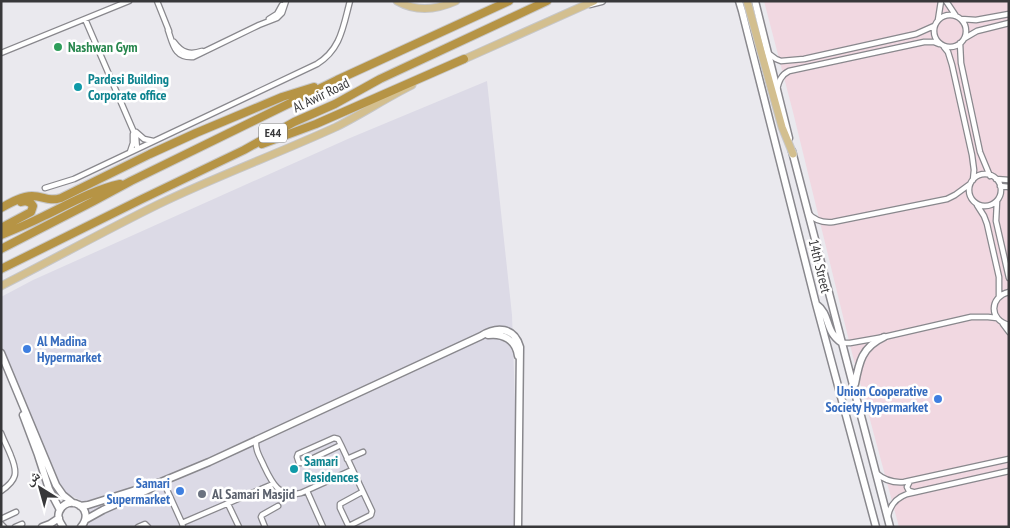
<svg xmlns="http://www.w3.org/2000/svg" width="1010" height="528" viewBox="0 0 1010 528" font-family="'PT Sans Narrow','Noto Naskh Arabic',sans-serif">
<rect width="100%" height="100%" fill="#eae9ee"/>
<path fill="#f1d8e1" d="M764,1H1009V527H899L852,353L793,112Z"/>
<path fill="#dcdae6" d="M487,81L512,315L516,431L515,527H88L89,523L80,500L59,490L1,349V297L33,280L350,138Z"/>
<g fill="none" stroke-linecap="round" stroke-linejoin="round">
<g stroke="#89888d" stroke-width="7">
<path id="street" d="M157,1L169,31
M946,1L956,16
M934 31a16 16 0 1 1 32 0a16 16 0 1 1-32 0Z
M85,19L136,137L137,149
M269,19L277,14L282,5
M961,19L976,20L1009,14
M938,20L941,1
M168,30C173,44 174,58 193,57L259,25L277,18L282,13L286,1
M965,38L977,31L1009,23
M174,42C182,53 190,55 202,51
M960,43L961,63L980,152L990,176
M944,47L948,52L952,65L972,155L974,170L973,180
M1,53L129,1
M768,53L776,59L781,61L804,59L916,34L934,26
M777,89C779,81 781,75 789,71L924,42H934L939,44
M136,132L144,139L153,141
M130,152L133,143V134
M969 190a16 16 0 1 1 32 0a16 16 0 1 1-32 0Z
M996,179L1009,180
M1000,186L1009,187
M45,188L74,179L317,64C341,49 343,27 350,1
M997,201L996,221L1009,278
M977,205L984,216L987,224L999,277V297
M808,213C815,221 823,223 833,222L947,199L955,195L970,184
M1009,292C989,297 989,320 1009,325
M1003,324L1009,332
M842,343H850L884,337L971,317H988L997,318
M1,433C4,441 8,448 11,456C18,473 17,480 1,491
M334,438L338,439L341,445L303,463H299L297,457L298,454Z
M256,440C255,450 260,457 264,466C272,483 279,498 301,493L352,470
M341,445L372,511L371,515L349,526
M347,459L363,452
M876,473C884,480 893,483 904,482L1009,459
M163,481L182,523L183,527
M910,481L907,487L909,491L913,492
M307,491L323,527
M228,504L239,527
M888,516C890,505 896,498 907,494L1009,471
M1,519L16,512
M182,523L273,484
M1,524L4,527
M15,527L22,524
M138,527L145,524L148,527
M265,527L261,517L262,515L278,506
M349,527L340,508V504L362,492"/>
</g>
<g stroke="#89888d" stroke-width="9">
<path id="secondary" d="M739,1L742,11L816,304L876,527
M755,1L789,138
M590,4L602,1
M792,151L890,527
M817,305C831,315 824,331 842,343
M488,335C503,333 516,340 518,356
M1,353L56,485L63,495L73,503
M855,384C859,362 862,347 884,337
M23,415L38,455L49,489L60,510
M80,506L88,505L161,482L209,462L481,336C497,326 514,327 520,347L518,527
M85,520L103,510L152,488
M42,527L50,524L59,518
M63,527C60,522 57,518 59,512C67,492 97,508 81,527"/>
</g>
<g stroke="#c7c7c8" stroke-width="9">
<path id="primary" d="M397,1C416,12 436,10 456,1
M747,1L782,127L793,154
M460,61L594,1
M1,286C54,259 106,230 159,204C217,176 277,154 336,127C362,114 386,98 412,85"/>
</g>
<g stroke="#c7c7c8" stroke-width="10">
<path id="highway" d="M262,144L316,124L464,59
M1,208C10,203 22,196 32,196C44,196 48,202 61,198L150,154L196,133L282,97L314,87
M1,228L31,212L33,206C30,201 26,200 21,202
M1,235C16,229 30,223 44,216C69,204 93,190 120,184
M1,249L94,201L131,181L337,80L509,1
M1,269L140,200L244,150L294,122L335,104L380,79L547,1"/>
</g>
<use href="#street" stroke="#fff" stroke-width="4.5"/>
<use href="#secondary" stroke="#fff" stroke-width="6"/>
<use href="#primary" stroke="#d3bf8f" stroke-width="7"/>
<use href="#highway" stroke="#b69445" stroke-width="8"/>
</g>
<circle fill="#2e9e5b" stroke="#fff" stroke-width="2" cx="58" cy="47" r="5"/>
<g fill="#0f9aa8" stroke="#fff" stroke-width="2">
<circle cx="78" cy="87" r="5"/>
<circle cx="294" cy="469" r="5"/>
</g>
<g fill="#3f7fe0" stroke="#fff" stroke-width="2">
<circle cx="27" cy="349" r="5"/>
<circle cx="938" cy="399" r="5"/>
<circle cx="180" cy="491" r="5"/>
</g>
<circle fill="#6b7280" stroke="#fff" stroke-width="2" cx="202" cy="494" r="5"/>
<g text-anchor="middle" stroke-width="5" stroke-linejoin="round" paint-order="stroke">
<rect fill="#fff" stroke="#747475" stroke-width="1" x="259" y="123.5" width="28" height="19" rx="4"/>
<g font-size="12" font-weight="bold" fill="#38383a">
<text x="273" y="137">E44</text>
</g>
<g font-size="14" font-weight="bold" fill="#27864d" stroke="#fff" text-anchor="start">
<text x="68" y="52">Nashwan Gym</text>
</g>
<g font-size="14" font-weight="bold" fill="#0d838f" stroke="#fff" text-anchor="start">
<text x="88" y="84">Pardesi Building<tspan x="88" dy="16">Corporate office</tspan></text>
<text x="304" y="466">Samari<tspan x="304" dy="16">Residences</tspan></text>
</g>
<g font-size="14" fill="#38383a" stroke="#fff">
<text transform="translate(321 95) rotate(-26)" y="5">Al Awir Road</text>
<text transform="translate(820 266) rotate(76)" y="5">14th Street</text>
</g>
<g font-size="14" font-weight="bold" fill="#366cbe" stroke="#fff" text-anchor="end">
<text x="37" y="346" text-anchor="start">Al Madina<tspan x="37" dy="16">Hypermarket</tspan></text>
<text x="928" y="396">Union Cooperative<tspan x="928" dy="16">Society Hypermarket</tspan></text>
<text x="170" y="488">Samari<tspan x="170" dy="16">Supermarket</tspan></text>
</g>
<g font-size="14" font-weight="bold" fill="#5b616d" stroke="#fff" text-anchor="start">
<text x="212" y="499">Al Samari Masjid</text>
</g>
</g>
<rect width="1010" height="528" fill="none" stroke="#38383a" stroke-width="5"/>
<g transform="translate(40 488) rotate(323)" stroke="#ffffff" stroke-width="4" paint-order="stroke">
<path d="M0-4L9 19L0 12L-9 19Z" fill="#38383a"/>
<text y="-8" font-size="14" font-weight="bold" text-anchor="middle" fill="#38383a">ش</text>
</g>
</svg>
